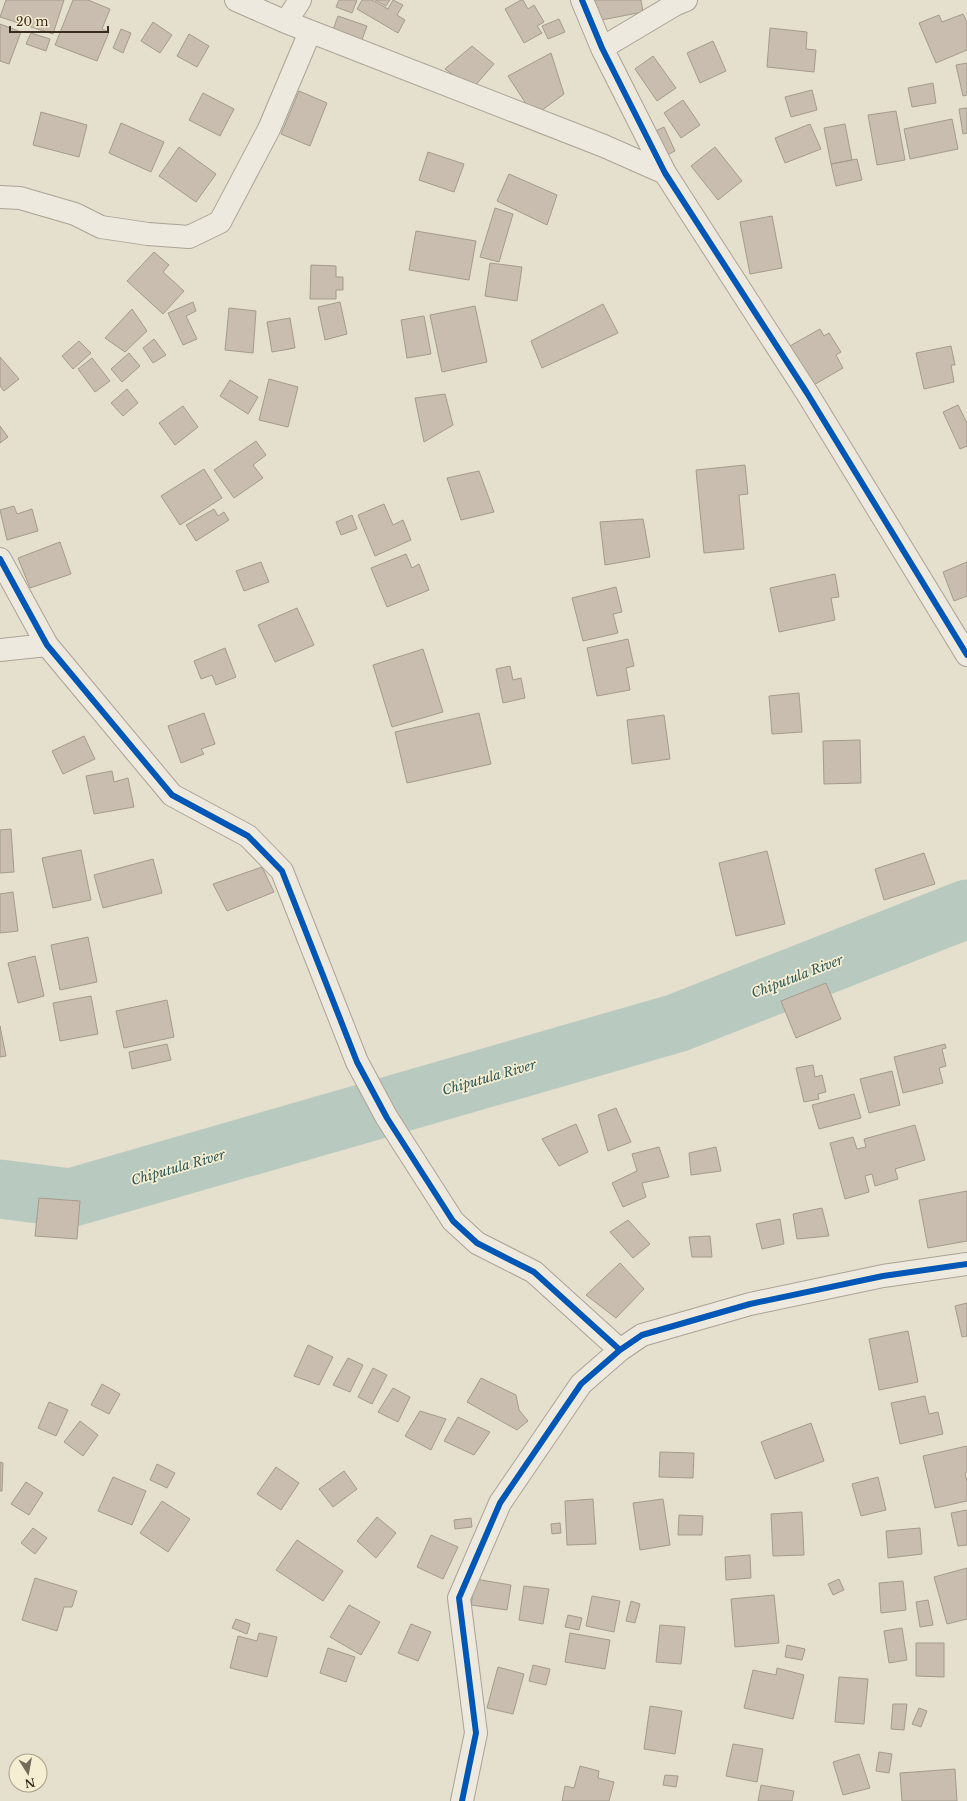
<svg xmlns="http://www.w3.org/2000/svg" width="967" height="1801" viewBox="0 0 967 1801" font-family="'Libre Baskerville',serif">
<rect width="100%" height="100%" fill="#e5dfcd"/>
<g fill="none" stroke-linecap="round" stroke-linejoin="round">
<path stroke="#b8cac0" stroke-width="59" d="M0,1189L70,1198L677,1023L967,909"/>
</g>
<path fill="#c8bdae" stroke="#a59b8c" d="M6,0H64L53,34L0,17Z
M73,0H88L110,9L102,29L109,32L97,61L55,45Z
M339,0H357L352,13L336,7Z
M362,0H372L388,9L393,0L403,5L397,15L405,20L398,33L357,9Z
M375,0H390L386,6Z
M521,0H523L528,9L534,5L544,22L537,26L542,33L524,43L505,9Z
M591,0H641L643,12L596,21Z
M963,14L967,22V50L936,63L919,23L939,15L942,22Z
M338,16L367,26L359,48L330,38Z
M559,19L565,32L548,39L542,26Z
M153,22L172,35L160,53L141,41Z
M0,24L21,32L9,64L0,61Z
M770,28L807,32L806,49L816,50L814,72L767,67Z
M121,29L131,33L123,53L113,48Z
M31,33L50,39L46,51L26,44Z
M189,34L209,46L197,67L177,56Z
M713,41L726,71L700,83L687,53Z
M472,46L494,64L472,89L445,69Z
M551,53L564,94L534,116L508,76Z
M653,56L676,88L657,101L635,69Z
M967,63V95L963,96L956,65Z
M933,83L936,103L912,107L908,88Z
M812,90L817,110L791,117L785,97Z
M299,91L327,103L310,146L281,134Z
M203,93L234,109L220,136L189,120Z
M683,100L700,125L681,138L664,113Z
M967,108V133L963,134L959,109Z
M896,111L905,160L877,165L868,115Z
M41,112L87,125L79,157L33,145Z
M952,119L958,149L910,159L904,129Z
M121,123L164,142L151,172L109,153Z
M810,124L821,149L785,163L775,138Z
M845,124L852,160L831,164L824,128Z
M664,127L675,151L661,158L649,134Z
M179,147L216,174L196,202L159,176Z
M715,147L742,181L718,200L691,166Z
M428,152L464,164L454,192L419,180Z
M857,159L862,180L836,186L831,164Z
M509,174L557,195L547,225L497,201Z
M495,208L513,214L499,262L480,257Z
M772,216L782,268L750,274L740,222Z
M416,231L476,241L469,280L409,270Z
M154,252L169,265L163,272L184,291L163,314L127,281Z
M490,263L522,267L517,301L485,296Z
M311,265L336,266V277H343V290H336V299H310Z
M193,302L196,311L186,316L197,339L183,345L168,313Z
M340,302L347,334L325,340L318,307Z
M603,304L618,333L542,368L531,341Z
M475,306L487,362L442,372L430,315Z
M229,308L256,311L253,353L225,350Z
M132,309L147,331L125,352L105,338Z
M424,316L431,354L407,358L401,320Z
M290,318L295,348L272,352L267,322Z
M820,329L824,336L829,333L841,352L836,355L843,368L812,386L788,347Z
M154,339L166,355L153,363L143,348Z
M79,341L91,353L73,369L62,356Z
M951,346L955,365H951L954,382L924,389L916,353Z
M129,353L140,366L122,382L111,369Z
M0,357L19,379L4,391L0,386Z
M92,358L110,381L95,392L78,369Z
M269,379L298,387L288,427L259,420Z
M230,380L258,397L248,414L220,396Z
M127,389L138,403L123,416L111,403Z
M445,394L453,425L424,442L415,398Z
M958,405L967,423V446L960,449L943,412Z
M183,406L198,427L175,445L159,423Z
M0,426L8,437L0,443Z
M256,441L266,455L253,465L263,478L234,498L214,470Z
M745,465L748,494L739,495L744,549L704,553L696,470Z
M204,469L222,498L180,525L161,496Z
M479,471L494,512L461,520L447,478Z
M384,504L393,525L403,520L411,540L375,556L358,515Z
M14,506L17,514L32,509L38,531L7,540L0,510Z
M214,509L218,516L224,512L229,520L196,541L186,525Z
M352,515L357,529L341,535L336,522Z
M643,519L650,557L605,565L600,522Z
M60,542L71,574L30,588L18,558Z
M406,554L412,568L419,564L429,590L387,607L371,568Z
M261,562L269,582L244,591L236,571Z
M967,562V596L954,601L943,572Z
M835,574L839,597L831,598L835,620L779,632L770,588Z
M616,587L622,612L613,614L618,633L583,641L572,598Z
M297,608L314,645L275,662L258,625Z
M628,639L634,666L626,668L630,690L597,696L587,648Z
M225,648L236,677L216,685L212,675L201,679L194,661Z
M423,649L443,712L392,727L373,665Z
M510,666L513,680L521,678L525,698L503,703L496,669Z
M799,693L802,732L772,734L769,696Z
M204,713L215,744L201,749L204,754L181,763L168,726Z
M479,713L491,764L407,783L395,732Z
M664,715L670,759L632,764L627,720Z
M84,736L95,759L63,774L52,751Z
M860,740L861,783L824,784L823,741Z
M112,771L114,782L128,778L134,807L94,814L86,776Z
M11,829L14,872L0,873V830Z
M81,850L91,900L53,908L42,858Z
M767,851L785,924L736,936L719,863Z
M924,853L935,884L884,900L875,869Z
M153,859L162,893L103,908L94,875Z
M262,867L274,892L227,911L213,884Z
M13,892L18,931L0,933V894Z
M88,937L97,982L60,990L51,945Z
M35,956L44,996L18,1003L8,963Z
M826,983L841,1019L796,1038L781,1001Z
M91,996L98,1034L60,1041L53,1003Z
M167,1000L174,1037L124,1048L116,1011Z
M0,1026L6,1056L0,1057Z
M167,1044L171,1060L132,1069L129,1052Z
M945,1044L946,1048L942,1049L946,1066L939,1068L943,1083L903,1093L894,1057Z
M813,1065L815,1077L822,1075L826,1092L818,1094L819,1099L804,1102L796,1068Z
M892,1071L900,1105L869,1113L860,1079Z
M854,1094L861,1118L819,1129L812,1105Z
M616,1108L631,1142L608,1151L598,1115Z
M576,1124L588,1152L559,1166L542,1139Z
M915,1125L925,1160L895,1169L898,1179L875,1186L872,1174L865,1176L869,1192L845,1199L830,1143L853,1137L857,1149L866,1147L864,1139Z
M659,1147L669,1177L642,1183L646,1197L623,1207L612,1183L637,1171L632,1154Z
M716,1147L721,1171L691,1175L689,1153Z
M967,1191V1241L928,1248L919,1200Z
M39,1198L80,1201L77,1239L35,1236Z
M822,1208L829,1236L797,1239L793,1214Z
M780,1219L784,1244L762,1249L756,1224Z
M628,1220L650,1244L633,1258L610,1232Z
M710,1236L712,1257H692L689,1237Z
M620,1263L644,1289L616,1318L586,1295Z
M967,1303V1336L962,1337L955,1306Z
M908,1331L918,1382L879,1390L869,1339Z
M308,1345L333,1357L319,1385L294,1376Z
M348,1358L363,1365L350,1392L333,1385Z
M373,1368L387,1375L372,1404L358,1397Z
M481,1378L516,1395L519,1410L528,1421L517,1430L467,1402Z
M102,1384L120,1394L109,1414L91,1405Z
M393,1388L410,1397L398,1422L378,1412Z
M925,1396L929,1414L938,1412L943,1434L900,1444L891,1403Z
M49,1402L68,1410L56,1436L38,1428Z
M420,1411L446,1419L431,1450L405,1436Z
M458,1417L490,1432L474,1455L444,1441Z
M80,1421L98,1435L83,1456L64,1442Z
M811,1423L824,1461L775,1479L761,1442Z
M967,1446V1472L965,1473L967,1482V1501L935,1508L923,1456Z
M660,1452L694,1453L693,1478L659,1477Z
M0,1462L3,1463L2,1491H0Z
M157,1464L175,1473L167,1488L150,1480Z
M276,1467L299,1483L281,1510L257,1494Z
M344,1471L357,1489L333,1507L319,1489Z
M113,1477L146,1491L132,1525L98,1511Z
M878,1477L886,1510L861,1516L852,1484Z
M26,1482L43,1493L29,1515L11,1504Z
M593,1499L596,1544L567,1545L565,1501Z
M663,1499L670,1545L640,1550L633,1503Z
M162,1501L190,1519L168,1552L140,1533Z
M967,1510V1545L958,1546L951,1513Z
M802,1512L804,1555L773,1556L771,1514Z
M679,1515L703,1516L702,1535H678Z
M377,1517L396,1533L376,1558L357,1541Z
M471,1518L472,1527L455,1529L454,1520Z
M560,1523L561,1533L552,1534L551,1524Z
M33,1528L47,1538L35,1554L21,1543Z
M920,1528L922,1554L888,1558L886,1531Z
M431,1535L458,1547L443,1579L417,1567Z
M297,1540L343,1571L323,1601L276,1570Z
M750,1555L751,1578L726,1580L725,1557Z
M967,1568V1619L947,1624L934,1577Z
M35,1578L77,1591L72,1607H64L57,1631L22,1620Z
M475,1579L511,1585L507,1610L471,1605Z
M839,1579L844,1590L833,1595L828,1584Z
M903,1581L906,1610L881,1613L879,1583Z
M524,1586L549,1589L543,1624L519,1620Z
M774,1595L779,1643L735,1647L731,1599Z
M592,1596L620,1601L614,1632L586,1626Z
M928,1600L933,1625L920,1627L916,1602Z
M631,1601L640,1604L635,1623L626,1621Z
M349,1605L380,1622L361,1655L330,1637Z
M568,1615L582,1618L579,1630L565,1627Z
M236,1619L250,1624L247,1634L232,1628Z
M411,1624L431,1632L418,1661L398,1653Z
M660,1625L685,1627L681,1664L656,1662Z
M902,1628L907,1660L889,1663L884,1631Z
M259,1633L277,1637L267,1677L230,1668L238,1636L257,1641Z
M570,1633L610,1640L605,1669L565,1662Z
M916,1643H944V1677L916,1676Z
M787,1645L805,1649L802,1660L785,1657Z
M328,1648L355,1657L346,1682L320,1673Z
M533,1665L550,1669L546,1685L529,1681Z
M498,1667L524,1674L513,1714L487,1708Z
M777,1668L804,1675L793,1719L744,1708L753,1670L776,1675Z
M839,1677L868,1679L864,1724L835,1722Z
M893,1704H907L904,1730L891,1729Z
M650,1706L682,1711L675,1754L644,1749Z
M919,1708L927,1711L921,1727L912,1724Z
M733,1744L763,1749L757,1782L726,1776Z
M879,1752L892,1754L889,1773L876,1771Z
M859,1754L870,1788L843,1795L833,1762Z
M580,1766L599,1771L598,1778L614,1782L609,1801H562L565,1786L574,1788Z
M955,1769L957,1801H902L900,1773Z
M665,1775L678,1776L676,1787L663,1785Z
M761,1785L794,1791L792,1801H758Z"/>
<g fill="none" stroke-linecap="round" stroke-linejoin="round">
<g stroke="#aaa396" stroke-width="24">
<path id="minor" d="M236,0L286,22L604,146L665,173
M582,0L602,48L665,173L807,393L967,655
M286,22L300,0
M602,48L676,4L686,0
M0,197L20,198L75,214L101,227L148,234L189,237L220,222L269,129L310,32
M0,559L47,645L172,795L248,836L282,871L357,1062L387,1118L453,1221L477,1243L534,1272L620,1350
M0,650L47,645
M462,1801L476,1733L459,1598L500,1503L581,1384L620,1350L642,1335L750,1304L883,1276L967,1264"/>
</g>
<use href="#minor" stroke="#ede9de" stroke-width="22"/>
<g stroke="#f6eed3" stroke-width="8">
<path id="cycleway" d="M582,0L602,48L665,173L807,393L967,655
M0,559L47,645L172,795L248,836L282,871L357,1062L387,1118L453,1221L477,1243L534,1272L620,1350
M462,1801L476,1733L459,1598L500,1503L581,1384L620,1350L642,1335L750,1304L883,1276L967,1264"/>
</g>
<use href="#cycleway" stroke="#0057b8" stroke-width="6"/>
</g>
<g text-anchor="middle" stroke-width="3.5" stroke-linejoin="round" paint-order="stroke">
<g font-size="13" font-style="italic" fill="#2d5958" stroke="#f6eed3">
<text transform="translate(797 976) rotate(-21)" y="5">Chiputula River</text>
<text transform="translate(489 1077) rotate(-16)" y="5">Chiputula River</text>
<text transform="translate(178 1167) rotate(-16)" y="5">Chiputula River</text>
</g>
</g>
<g transform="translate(28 1773) rotate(169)"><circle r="19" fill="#f6eed3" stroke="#aaa08b"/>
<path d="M0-3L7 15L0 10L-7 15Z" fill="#756b5b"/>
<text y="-6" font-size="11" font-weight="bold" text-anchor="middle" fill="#392c1e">N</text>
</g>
<path d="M10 26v6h98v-6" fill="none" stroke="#392c1e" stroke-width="2"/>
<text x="16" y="26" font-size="12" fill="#392c1e" stroke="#f6eed3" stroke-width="3" paint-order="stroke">20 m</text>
</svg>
